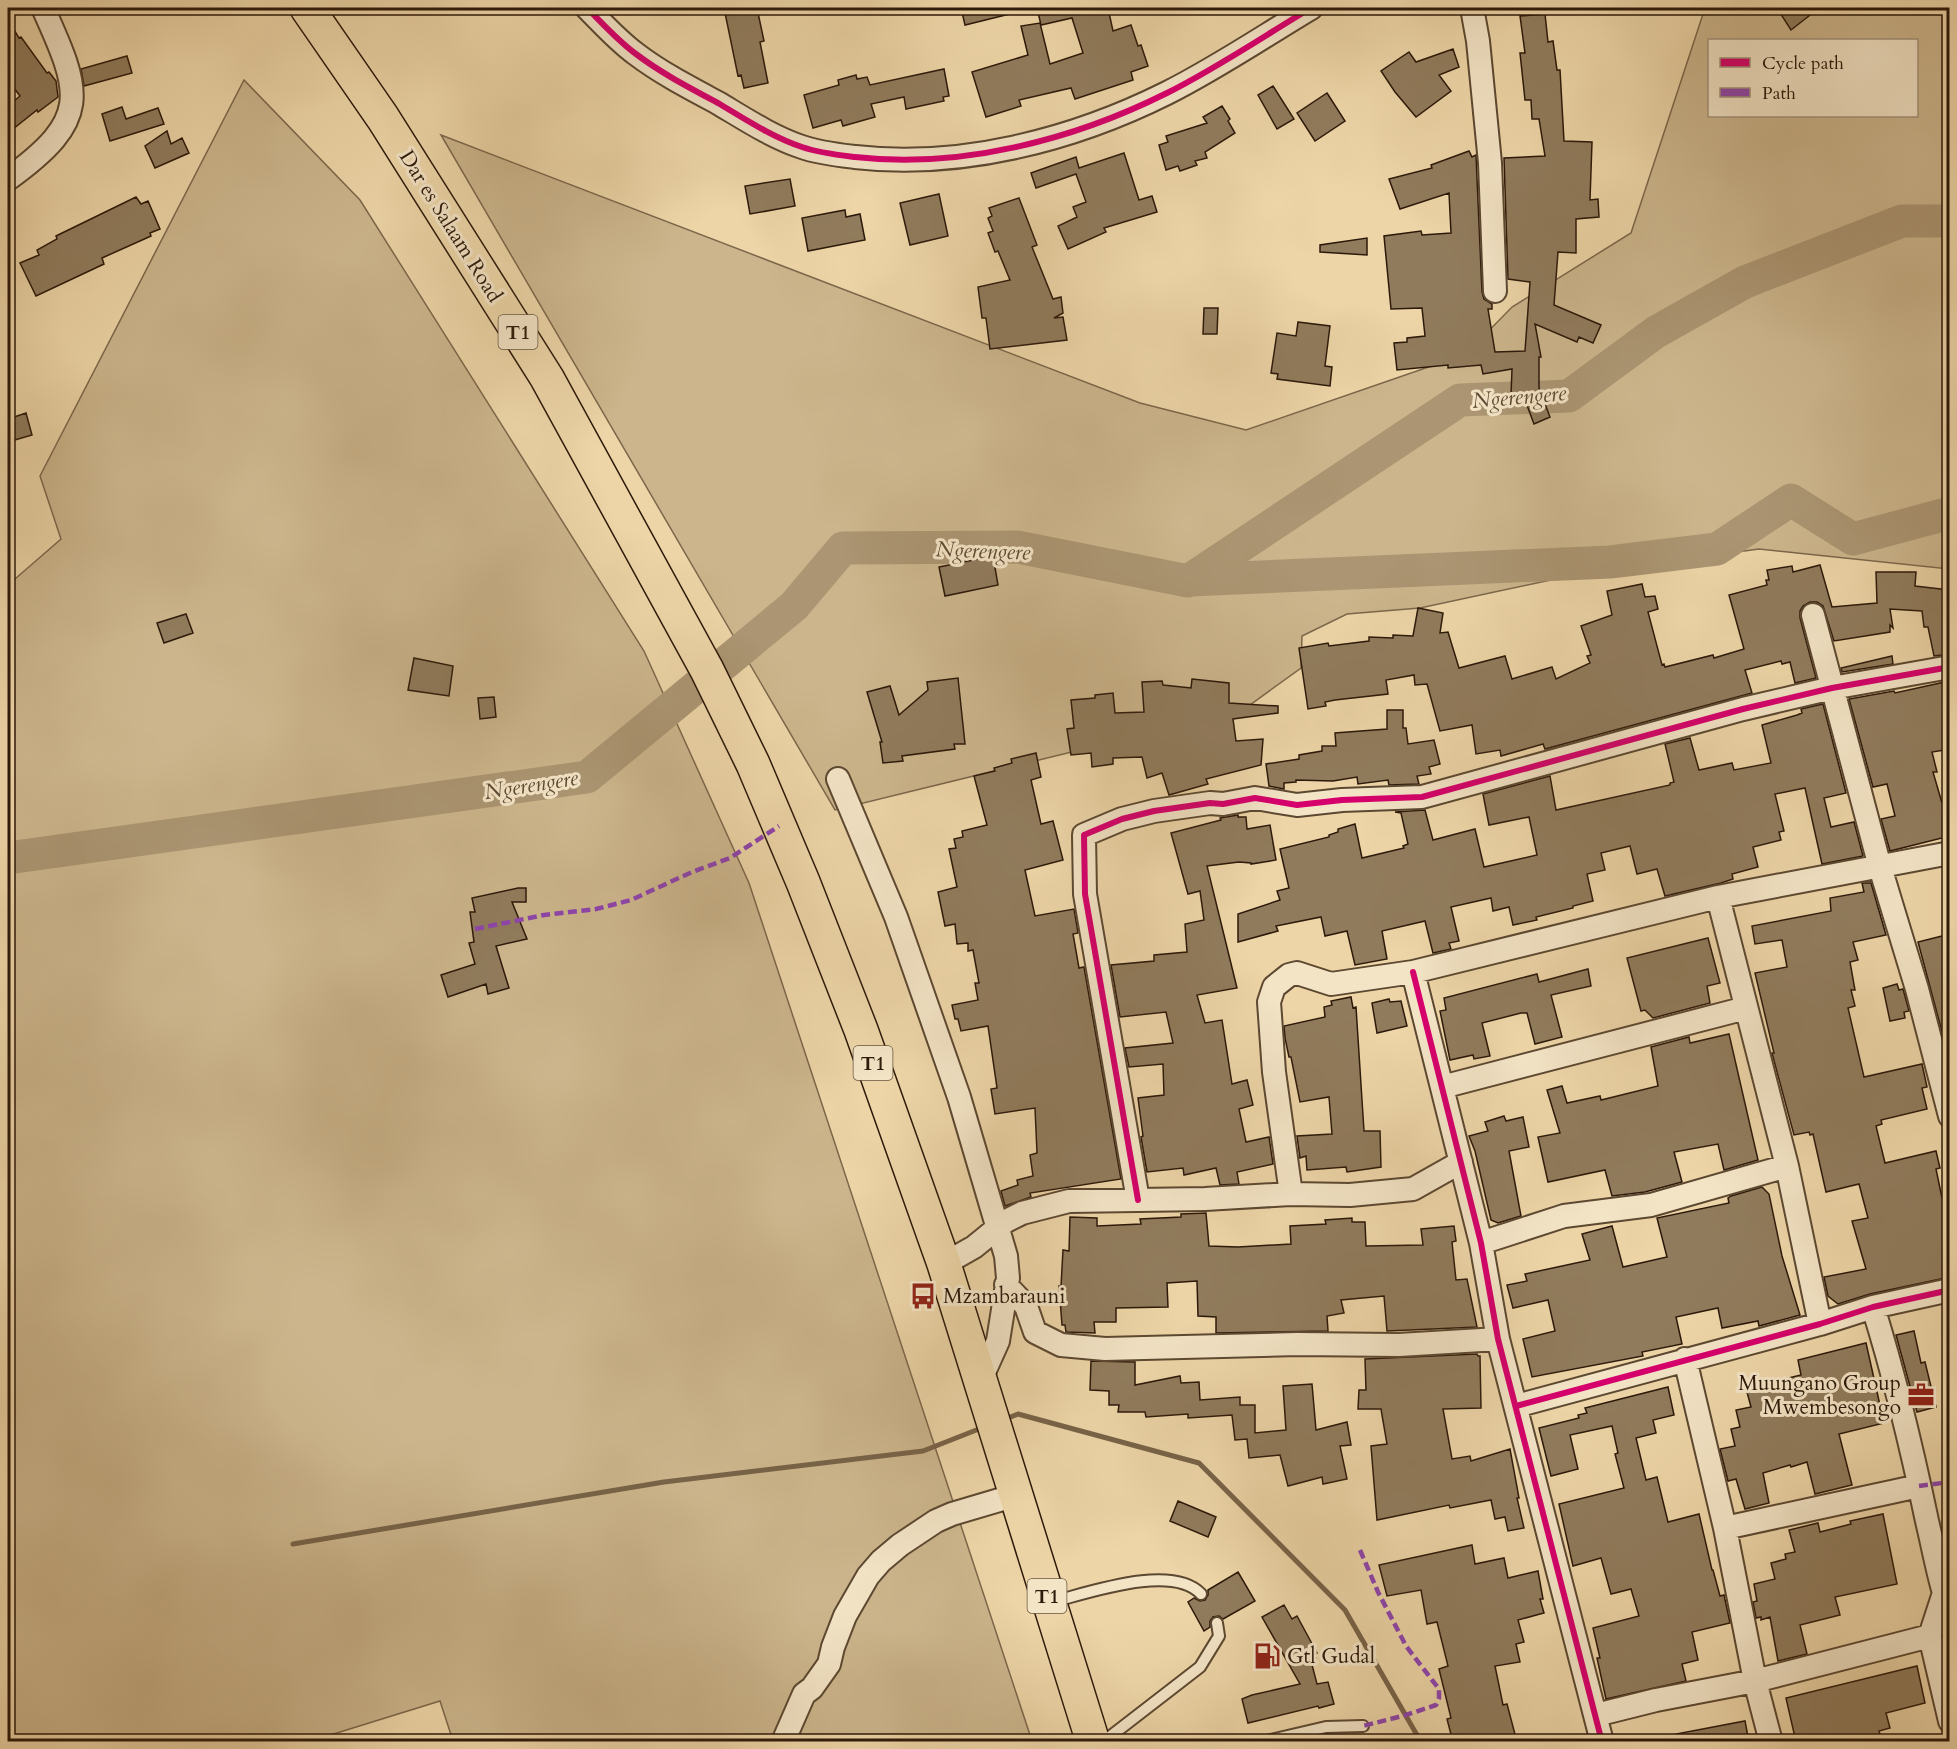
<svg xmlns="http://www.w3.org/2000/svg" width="1957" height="1749" viewBox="0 0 1957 1749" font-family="Cardo,serif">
<rect width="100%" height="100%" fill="#edd5a7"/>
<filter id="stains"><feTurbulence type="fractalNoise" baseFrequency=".00333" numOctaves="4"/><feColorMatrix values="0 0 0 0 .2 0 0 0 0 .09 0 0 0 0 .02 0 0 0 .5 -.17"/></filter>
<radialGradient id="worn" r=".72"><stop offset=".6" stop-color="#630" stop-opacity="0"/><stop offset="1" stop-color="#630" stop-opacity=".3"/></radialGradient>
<path fill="#ccb58c" stroke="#7c674b" stroke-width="1.5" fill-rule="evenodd" d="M1705,8H1949V569L1759,549L1588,572L1420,608L1347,614L1302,636L1301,668L1243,710L835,810L441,135L1140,403L1246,430L1466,354L1512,307L1631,233ZM1710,40H1916V116H1710Z
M244,80L360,200L644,651L749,883L1032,1741H453L440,1701L311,1741H8V585L61,539L40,476Z"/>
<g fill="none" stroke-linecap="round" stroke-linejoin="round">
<path stroke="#786348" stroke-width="5" d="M1003,1420L1018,1414L1199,1463L1345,1610L1421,1742
M293,1544L664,1482L923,1451L984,1427"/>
<path stroke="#ab9572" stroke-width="33" d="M1189,580L1610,562L1717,549L1791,500L1853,539L1950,513
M8,858L587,777L794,606L843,548L1017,547L1188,581L1460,400L1569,396L1656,332L1745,282L1902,221H1950"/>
</g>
<path fill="#907b5c" stroke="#2c190a" stroke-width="1.5" d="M724,8H757L764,41L760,42L768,83L744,88L741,75L738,76Z
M961,8H1013L1014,13L965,25Z
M1037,8H1108L1113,31L1131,25L1138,46L1141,45L1148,66L1131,72L1133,80L1075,99L1071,88L1019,100L1021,106L986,117L972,72L1028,55L1021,26L1040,23L1050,64L1083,53L1072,18L1041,25Z
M1777,8H1819L1791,30Z
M1545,14L1548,42L1553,41L1557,70H1560L1564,141L1592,142L1590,200L1598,199L1599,217L1576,219V253L1558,252L1554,305L1601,325L1593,343L1579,337L1577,342L1535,324L1541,357H1539V388L1550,417L1534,424L1522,392L1511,395L1512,369L1483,374L1481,365L1448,368V365L1397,370L1394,343L1407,342V338L1425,336L1422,308L1391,309L1384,236L1421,231L1422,235L1451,233L1449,193L1400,209L1389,179L1432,168L1431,165L1469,151L1472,157L1476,155L1482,292L1484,299L1492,304V309H1488L1495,352L1525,351L1530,282L1508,279L1504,158L1545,156L1539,119H1532L1531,100H1525L1520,53H1525L1520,16Z
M8,20L19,38L21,37L47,73L49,72L56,81L58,97L38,112L37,110L8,133V106L20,96L8,80Z
M1453,49L1459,67L1439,75L1451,91L1416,117L1395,92L1381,71L1409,52L1416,62Z
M127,56L132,73L84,86L81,69Z
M944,69L949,96L943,97L944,101L906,109L904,97L871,104L875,117L843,126L841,120L813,128L804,95L839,85L838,80L856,75L857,79L867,77L870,85Z
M1273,86L1294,119L1277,129L1258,95Z
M1327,93L1345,121L1315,141L1297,113Z
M1222,106L1230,119L1228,121L1235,133L1205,152L1207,158L1195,161L1197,165L1180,171L1178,166L1166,170L1159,145L1168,142L1166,136L1207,123L1203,117Z
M122,107L126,119L158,108L164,124L110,141L102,114Z
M167,131L171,144L182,138L189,153L155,168L145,146Z
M1124,153L1139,200L1152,196L1157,212L1104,228L1106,232L1068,249L1058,226L1077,217L1073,207L1086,202L1076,174L1036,188L1031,173L1076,157L1079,168Z
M790,179L795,206L750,214L745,186Z
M939,194L948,236L910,245L900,203Z
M136,197L141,204L148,201L160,229L150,233L151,236L102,258L104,264L36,296L20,263L39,255L37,250L57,239L56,236Z
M1019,198L1037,245L1032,247L1053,299L1061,297L1063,313L1054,318L1063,317L1067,340L990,349L986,318H982L978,287L1010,280L998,251L995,252L988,233L993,231L988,218L992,216L989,208Z
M845,210L846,217L860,214L865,240L808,251L802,218Z
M1367,238V255L1320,252V245Z
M1204,308H1218L1217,334H1203Z
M1298,322L1330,326L1325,366L1332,367L1330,386L1277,379L1278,374L1271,373L1277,333L1296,336Z
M26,413L32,435L8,442V419Z
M993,556L998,585L945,596L939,567Z
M1820,565L1832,607L1877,603L1876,572H1916L1915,586L1949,590L1947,614H1950V654L1934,656L1928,627H1924L1922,611L1890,609L1893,628L1890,625V632L1834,641L1823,606L1817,602H1810L1803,606L1800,611V618L1816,678L1795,683L1790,662L1782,664L1781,661L1745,670L1752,693L1545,749L1543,744L1501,756L1500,750L1476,754L1472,725L1440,731L1427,684L1415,685L1414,675L1386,680L1388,694L1335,700L1325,702L1326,706L1308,709L1299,648L1328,643L1329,646L1369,641V637L1393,638V635L1413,636L1418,608L1443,613L1440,633L1448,632L1459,668L1505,656L1512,679L1552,667L1556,679L1590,663L1587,656L1591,655L1581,626L1612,615L1607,591L1642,584L1645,597L1655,596L1658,609L1648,612L1662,665L1664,664L1665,667L1713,655L1714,658L1744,649L1729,595L1767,585L1766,580H1769L1767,570L1792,566L1793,572Z
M186,614L193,633L164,643L157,623Z
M1892,656L1893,664L1842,672L1841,668Z
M414,658L453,666L449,696L408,690Z
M958,678L965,744H954L955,749L902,756L903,761L883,763L880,742H882L867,692L890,686L899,715L928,690L927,682Z
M1192,679L1229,683V703L1278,706V713L1233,719L1236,741L1263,739L1261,765L1206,779L1208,784L1169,795L1162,773L1147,778L1142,757L1113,758V764L1092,767L1091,753L1071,755L1067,729L1074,728L1071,700L1095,698V695L1113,693L1115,713L1144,712L1142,682L1162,681L1163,685L1191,688Z
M1945,682L1950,704V749L1932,752L1937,772H1933L1942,803L1950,801V836L1890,851L1881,819L1895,816L1887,784L1873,787L1849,699L1894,691L1895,693Z
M494,697L496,717L480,719L478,698Z
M1823,704L1846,793L1824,798L1831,827L1854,822L1863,856L1822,864L1805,788L1775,794L1784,831L1779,832L1781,840L1753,847L1758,867L1732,874L1733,879L1721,883L1665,896L1657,869L1637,874L1630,846L1601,853L1605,870L1587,874L1593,901L1573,906V908L1536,917L1537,920L1513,925L1509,907L1493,911L1491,898L1451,907L1459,941L1449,943L1451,949L1433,953L1425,921L1382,931L1387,959L1355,965L1347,931L1325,936L1321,917L1276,926L1278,931L1238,942V914L1280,900L1277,891L1289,888L1280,849L1329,837V835L1338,832V829L1355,824L1362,858L1404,848L1403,846L1408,844L1401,813L1395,812L1425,810L1433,840L1475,829L1484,867L1537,855L1529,817L1489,825L1483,794L1550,776L1556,810L1670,785V783L1674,782L1665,744L1690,738L1699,770L1732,763L1734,770L1771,763L1762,725L1797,715L1802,713L1801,709Z
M1387,710H1403V728H1406L1408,744L1434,740L1440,764L1429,767L1431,774L1417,776L1419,784L1389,785L1388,780L1358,784L1357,777L1333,781L1296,780V782L1284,783V789L1269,786L1266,764L1299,759V755L1322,751V746H1336L1335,733L1387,729Z
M1036,753L1041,777L1031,780L1041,824L1053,821L1063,860L1025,870L1035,916L1074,909L1078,933L1073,934L1079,968L1084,967L1121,1179L1030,1193L1031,1197L1005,1206L1001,1191L1018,1185L1017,1180L1033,1176L1030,1155L1037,1153L1035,1108L995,1114L991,1089L997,1088L988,1026L961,1031L958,1019H955L952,1005L978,1000L975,983H979L973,950L968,951V943L957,944L955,924L945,926L938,892L957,887L949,849L956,848L954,839L963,837L962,831L987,825L974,776L995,771L994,768L1012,763L1011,759Z
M1238,815V817H1246L1247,829L1270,825L1276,860L1251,864V863L1239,862L1207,866L1237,988L1197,995L1205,1023L1222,1020L1232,1084L1247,1080L1253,1105L1239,1109L1246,1142L1269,1137L1273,1164L1237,1172L1239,1184L1220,1185L1216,1168L1184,1175L1183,1168L1147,1172L1141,1137L1143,1136L1138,1098L1164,1095L1163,1064L1129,1067L1125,1048L1173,1043L1166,1012L1120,1017L1111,965L1154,961V955L1187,952L1185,924L1204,920L1200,891L1188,894L1171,833L1221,820L1220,818Z
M1862,883H1871L1886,935L1853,942L1858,960L1850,962L1855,990H1851L1855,1006L1848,1008L1864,1077L1922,1064L1927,1087L1922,1088L1927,1109L1881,1120L1882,1124L1876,1126L1885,1163L1936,1151L1940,1168L1936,1169L1942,1198L1950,1196V1277L1870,1294L1838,1304L1828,1296L1824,1277L1866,1269L1852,1221L1868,1218L1859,1184L1826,1192L1813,1134L1810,1135L1809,1132L1794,1135L1772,1053H1774L1755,973L1787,967L1782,940L1755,944L1752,926L1831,911L1830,898L1864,892Z
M518,888H526V902H512L527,939L496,946L509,988L488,994L486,984L448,997L441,975L475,964L469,943L474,942L470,912H475L472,898Z
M1950,934V1053L1948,1054L1918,942Z
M1708,938L1720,983L1707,986L1710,1003L1653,1018L1645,1010L1641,1011L1627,958Z
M1588,969L1591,986L1551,995L1562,1037L1535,1044L1527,1013H1521L1482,1023L1490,1056L1474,1059L1473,1055L1450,1060L1440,1011L1446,1010L1444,998L1537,974L1539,982Z
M1897,984L1899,990L1903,989L1909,1011L1904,1012L1905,1018L1890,1021L1883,988Z
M1351,997L1353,1008L1356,1007L1364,1131H1380L1381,1167L1347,1172L1346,1167L1307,1170L1306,1156L1300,1158L1297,1136L1332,1134L1329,1097L1300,1102L1291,1057H1289L1285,1038L1284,1026L1325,1017L1324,1007L1332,1005L1331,1001Z
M1389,999L1390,1002L1401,1001L1407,1026L1377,1033L1372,1003Z
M1729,1034L1758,1160L1724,1170L1718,1144L1674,1152L1682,1182L1645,1192L1612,1196L1605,1170L1548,1182L1538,1137L1560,1133L1547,1090L1562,1086L1567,1103L1600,1096L1601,1100L1658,1086L1651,1047L1689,1037L1690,1043Z
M1504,1116L1506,1121L1523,1117L1529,1147L1509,1151L1521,1216L1498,1223L1491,1220L1475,1151L1469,1136L1488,1131L1485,1122Z
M1762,1187L1769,1194L1782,1256L1800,1315L1759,1326L1758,1321L1722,1328L1718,1308L1676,1317L1682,1344L1642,1352L1643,1356L1532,1377L1523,1339L1555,1331L1548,1300L1513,1308L1507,1285L1527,1281L1525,1274L1590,1260L1582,1234L1612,1226L1623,1267L1667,1257L1657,1218L1729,1203L1728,1198L1731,1196Z
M1206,1213L1209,1246L1238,1247L1291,1244L1290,1226L1326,1224L1325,1220L1352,1218V1222H1365L1366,1246L1423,1245L1421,1229L1454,1226L1456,1241L1452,1242L1456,1280L1467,1279L1477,1327L1387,1331L1384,1296L1341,1300L1344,1313L1327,1316L1328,1331L1216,1333V1317L1198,1316L1197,1281L1167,1283L1168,1307L1116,1308V1322H1094L1095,1333L1066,1332L1065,1325H1062L1059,1286H1061L1063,1250L1069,1251L1070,1217L1097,1218V1226L1141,1224L1140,1219L1181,1217V1214Z
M1914,1331L1921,1363L1925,1362L1936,1407L1917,1412L1896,1335Z
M1866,1343L1884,1423L1839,1434L1852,1485L1815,1494L1807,1462L1791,1467L1790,1465L1763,1473L1769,1503L1745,1509L1736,1479L1728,1481L1720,1449L1735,1446L1731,1429L1740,1427L1736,1410L1751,1407L1747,1392L1769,1387L1768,1383L1801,1375L1798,1360Z
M1477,1354L1478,1356H1480L1481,1408L1443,1409L1452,1459L1470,1456L1471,1461L1510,1449L1519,1498H1517L1524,1528L1508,1531L1505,1517L1495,1519L1491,1500L1450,1508L1449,1505L1377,1520L1371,1446L1387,1444L1381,1409H1358L1359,1390H1366L1365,1359Z
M1091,1361L1135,1362V1385L1180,1376L1181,1383L1199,1382L1200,1400L1240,1397V1405H1255V1433L1286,1430L1283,1386L1312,1384L1316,1430L1347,1422L1351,1445L1340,1446L1347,1479L1323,1484L1322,1477L1288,1486L1280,1455L1249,1458L1247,1439L1235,1440L1232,1415L1188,1418V1414L1146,1417L1145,1412H1118L1119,1405H1109V1391L1090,1390Z
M1668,1387L1674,1415L1653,1420L1656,1433L1636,1438L1646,1480L1657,1477L1668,1522L1699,1514L1712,1570H1713L1720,1596L1724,1595L1730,1623L1692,1632L1698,1660L1682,1664L1686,1681L1606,1699L1597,1658H1600L1593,1628L1639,1616L1631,1589L1611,1594L1601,1558L1573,1566L1559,1504L1624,1488L1615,1454L1618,1453L1612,1426L1570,1435L1578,1469L1551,1476L1539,1428L1579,1418L1578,1415L1587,1413L1585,1408Z
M1178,1501L1216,1517L1208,1537L1170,1521Z
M1883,1514L1897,1584L1835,1597L1840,1615L1800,1625L1807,1654L1778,1661L1770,1617L1761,1620V1617L1756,1618L1753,1602L1757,1601L1754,1584L1775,1579L1771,1563L1786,1559L1785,1554L1795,1552L1789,1530L1818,1523L1820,1532L1851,1524L1850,1521Z
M1472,1545L1475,1564L1504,1558L1508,1578L1538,1571L1543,1599H1540L1544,1613L1518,1620L1524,1642L1516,1644L1520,1662L1495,1666L1503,1705L1507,1704L1517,1742H1453L1447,1719L1451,1718L1439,1669L1448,1666L1437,1622L1427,1624L1421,1590L1387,1596L1379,1565Z
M1238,1572L1255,1601L1223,1619L1219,1616L1213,1617L1210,1621V1627L1204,1631L1188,1602L1194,1598L1200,1601L1205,1600L1208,1595V1590Z
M1284,1605L1292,1619L1297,1616L1317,1653L1314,1655L1316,1658L1311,1661L1317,1684L1328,1682L1334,1704L1319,1708L1318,1706L1248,1723L1242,1699L1252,1695L1300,1684L1262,1617Z
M1917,1666L1925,1703L1886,1713L1890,1728L1879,1731L1882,1742H1796L1786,1698Z
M1745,1721L1749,1742H1677L1676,1734Z"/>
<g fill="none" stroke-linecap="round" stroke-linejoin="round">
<g stroke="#5c4831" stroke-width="14">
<path id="service" d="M1052,1602C1088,1593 1172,1563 1201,1594
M1103,1742L1200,1667L1219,1636L1217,1623
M1262,1742L1326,1727L1363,1726"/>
</g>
<g stroke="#5c4831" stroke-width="26">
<path id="minor" d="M587,8C602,23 618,41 636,54C661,73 690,88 718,103C745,119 772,137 802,147C819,153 838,155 855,157C961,169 1073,140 1167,93C1217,68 1264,36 1311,8
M1472,8L1478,41L1490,163L1495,291
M8,179C91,119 82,94 43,8
M1813,615L1880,867L1917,989L1950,1116
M838,779L896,917L959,1097L1006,1256L1008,1278L998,1341L981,1379
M1718,897L1787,1166L1820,1324
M1413,972L1481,1243L1498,1339L1602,1742
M1442,1087L1746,1008
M1291,1194L1274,1072L1269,1002L1274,987L1289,975L1297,973L1331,984L1413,972L1718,897L1950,853
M1138,1200L1085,894L1084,835L1122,819L1154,811L1210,803L1223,804L1255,798L1297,805L1342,800L1422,797L1743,709L1832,688L1950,667
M1481,1243L1564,1216L1651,1205L1787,1166
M944,1264L974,1247L1006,1221L1022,1213L1069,1201L1205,1199L1291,1194L1350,1195L1413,1189L1461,1162
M1006,1285L1026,1306L1035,1332L1061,1345L1105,1349L1297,1344L1399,1345L1498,1339
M1873,1307C1895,1378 1912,1449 1927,1521C1933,1546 1937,1569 1944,1593
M1685,1359L1725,1528L1755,1681L1771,1742
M1516,1406L1820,1324L1873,1307L1950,1290
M1725,1528L1919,1486
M1950,1592L1944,1593L1930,1636L1950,1721
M1596,1715L1656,1700L1755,1681L1930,1636
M783,1742L804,1694L812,1688L829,1664L833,1647L845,1616L868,1576L881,1561L900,1545L936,1521L952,1514L1016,1495"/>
</g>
<g stroke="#2c190a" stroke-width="36">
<path id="trunk" d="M307,8L383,118L547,378L707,670L753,764L803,882L861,1030L944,1264L1093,1742"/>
</g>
<use href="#service" stroke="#f3e4c6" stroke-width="10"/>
<use href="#minor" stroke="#f3e4c6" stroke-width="22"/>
<use href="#trunk" stroke="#edd5a7" stroke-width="33"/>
<path stroke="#8e44ad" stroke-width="4.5" stroke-dasharray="9 4.5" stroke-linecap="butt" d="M475,929L544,915L596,909L631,900L692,872L730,858L779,826
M1919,1486L1950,1482
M1360,1550L1378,1592L1406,1646L1439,1689V1698L1436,1705L1406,1715L1363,1726"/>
<g stroke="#f3e4c6" stroke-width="10">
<path id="cycleway" d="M587,8C602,23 618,41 636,54C661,73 690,88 718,103C745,119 772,137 802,147C819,153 838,155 855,157C961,169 1073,140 1167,93C1217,68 1264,36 1311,8
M1413,972L1481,1243L1498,1339L1602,1742
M1138,1200L1085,894L1084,835L1122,819L1154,811L1210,803L1223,804L1255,798L1297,805L1342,800L1422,797L1743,709L1832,688L1950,667
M1516,1406L1820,1324L1873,1307L1950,1290"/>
</g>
<use href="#cycleway" stroke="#d6006c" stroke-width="6"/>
</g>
<defs>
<g id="bus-bare" transform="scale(2.07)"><path d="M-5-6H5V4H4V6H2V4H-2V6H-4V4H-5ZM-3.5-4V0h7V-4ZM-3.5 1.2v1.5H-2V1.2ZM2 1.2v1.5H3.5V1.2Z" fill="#8f2418" stroke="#f3e4c6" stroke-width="2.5" paint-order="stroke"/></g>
<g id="office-bare" transform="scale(2.07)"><path d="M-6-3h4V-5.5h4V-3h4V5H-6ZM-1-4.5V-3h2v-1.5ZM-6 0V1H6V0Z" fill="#8f2418" stroke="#f3e4c6" stroke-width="2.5" paint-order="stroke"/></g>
<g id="fuel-bare" transform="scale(2.07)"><path d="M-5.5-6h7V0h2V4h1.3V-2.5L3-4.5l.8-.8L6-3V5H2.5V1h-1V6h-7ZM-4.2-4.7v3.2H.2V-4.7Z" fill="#8f2418" stroke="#f3e4c6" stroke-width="2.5" paint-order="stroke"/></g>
</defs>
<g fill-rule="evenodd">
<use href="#bus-bare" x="923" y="1296"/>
<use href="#office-bare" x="1921" y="1395"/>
<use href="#fuel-bare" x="1267" y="1656"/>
</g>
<g text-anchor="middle" stroke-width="6" stroke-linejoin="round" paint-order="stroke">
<g fill="#f3e4c6" stroke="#685642" stroke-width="1.5">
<rect x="498.5" y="315" width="39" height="34" rx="4.5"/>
<rect x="853.5" y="1046" width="39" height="34" rx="4.5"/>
<rect x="1027.5" y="1579" width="39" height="34" rx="4.5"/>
</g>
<g font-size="20" font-weight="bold" fill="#2c190a">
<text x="518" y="339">T1</text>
<text x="873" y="1070">T1</text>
<text x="1047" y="1603">T1</text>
</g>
<g font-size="21" fill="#2c190a" stroke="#f3e4c6">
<text transform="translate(451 226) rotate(58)" y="7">Dar es Salaam Road</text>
</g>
<g font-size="21" fill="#2c190a" stroke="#f3e4c6" text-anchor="start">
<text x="943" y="1303">Mzambarauni</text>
<text x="1901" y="1390" text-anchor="end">Muungano Group<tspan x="1901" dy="24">Mwembesongo</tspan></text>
<text x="1287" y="1663">Gtl Gudal</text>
</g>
<g font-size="22" font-style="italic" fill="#5f4b34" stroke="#f3e4c6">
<text transform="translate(1519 396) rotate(-5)" y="8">Ngerengere</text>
<text transform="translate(983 550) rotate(2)" y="8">Ngerengere</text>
<text transform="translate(531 784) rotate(-9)" y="8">Ngerengere</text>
</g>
</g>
<rect width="1957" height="1749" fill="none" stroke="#edd5a7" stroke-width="30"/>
<rect x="9" y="9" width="1939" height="1731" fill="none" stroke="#2c190a" stroke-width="3"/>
<rect x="15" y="15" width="1927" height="1719" fill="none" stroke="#2c190a" stroke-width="1.5"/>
<rect x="1708" y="39" width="210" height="78" fill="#f3e4c6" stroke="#a3937b" stroke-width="1.5"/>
<rect x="1720" y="58" width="30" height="9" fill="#d6006c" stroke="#a3937b" stroke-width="1.5"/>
<text x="1762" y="69" font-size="18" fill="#2c190a">Cycle path</text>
<rect x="1720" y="88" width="30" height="9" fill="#8e44ad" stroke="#a3937b" stroke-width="1.5"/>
<text x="1762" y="99" font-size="18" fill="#2c190a">Path</text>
<rect width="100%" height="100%" filter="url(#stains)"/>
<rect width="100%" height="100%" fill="url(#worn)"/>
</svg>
